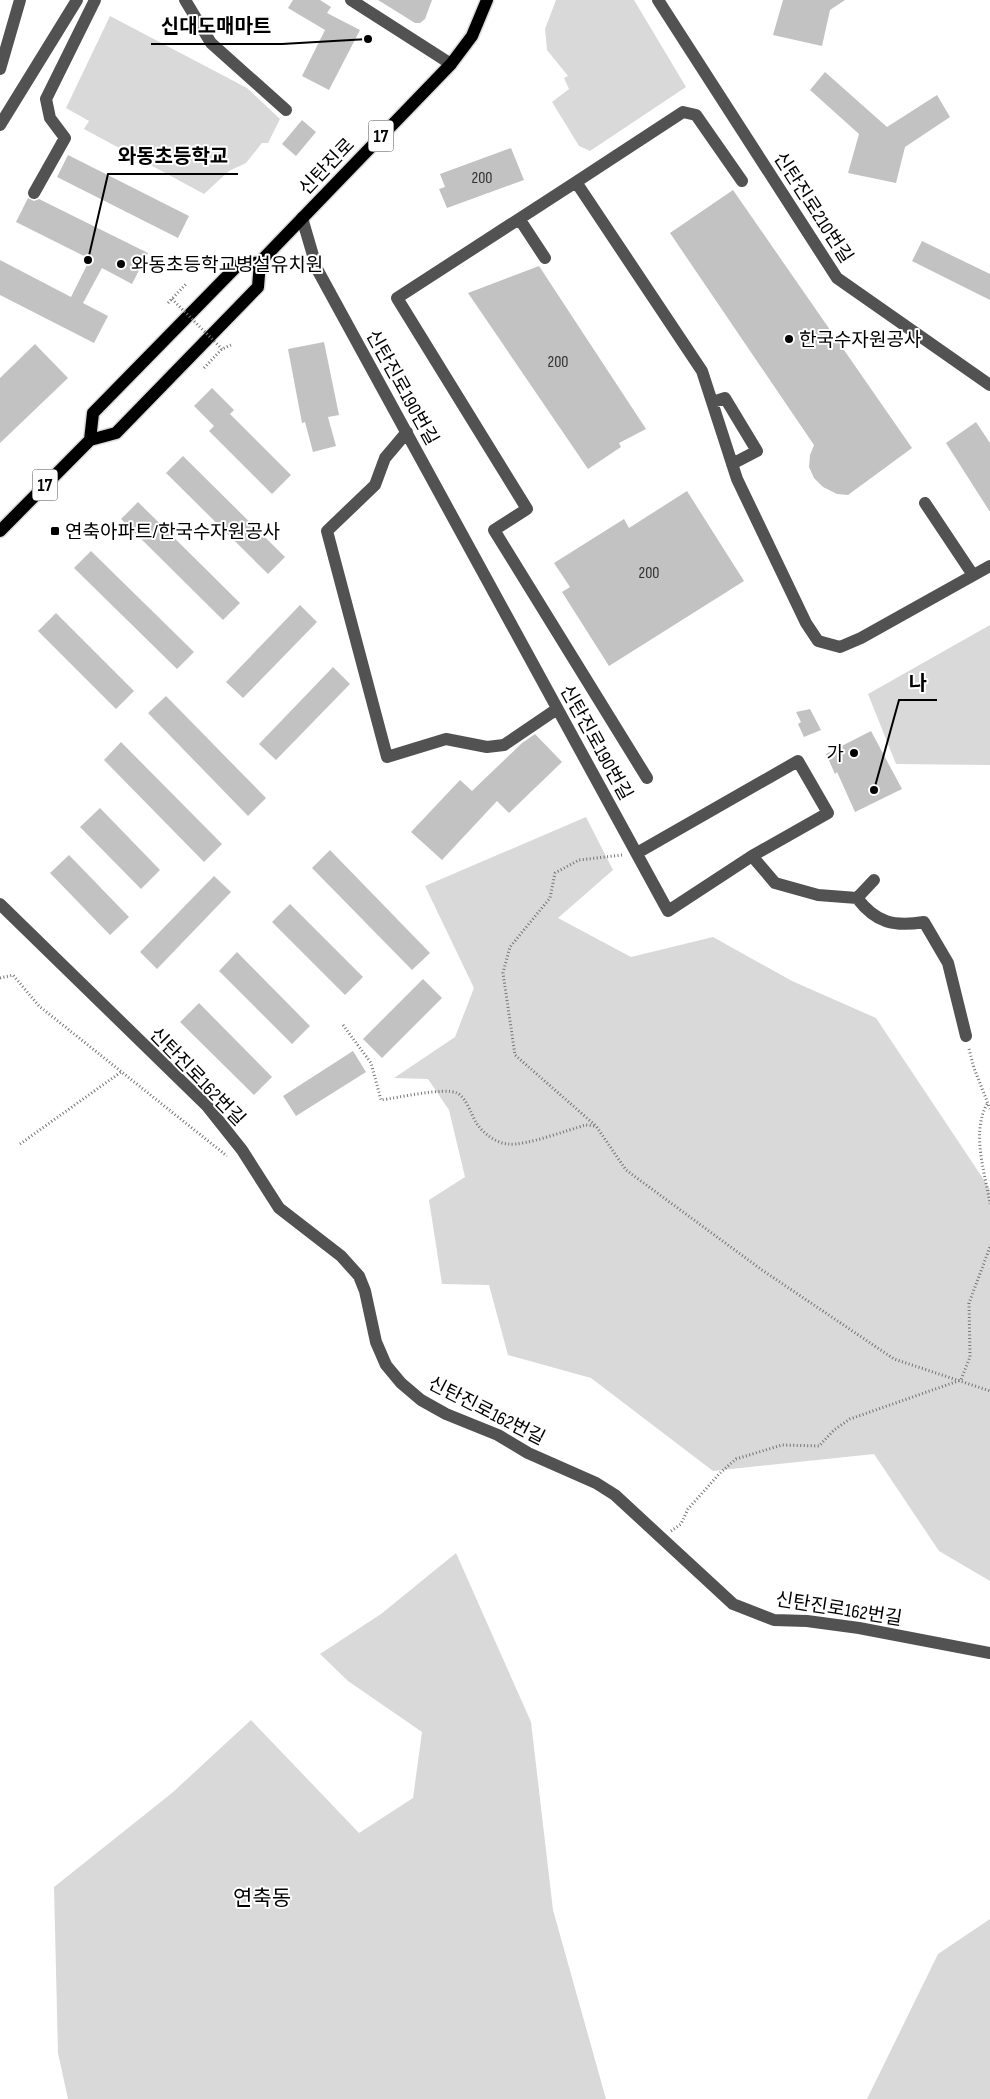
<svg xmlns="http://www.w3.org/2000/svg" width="990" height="2099" viewBox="0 0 990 2099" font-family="'Sofia Sans Condensed','Noto Sans KR',sans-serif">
<rect width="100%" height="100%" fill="#fff"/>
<path fill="#d9d9d9" d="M556,0H634L686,87L590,151L579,146L552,102L569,89L564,78L568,76L547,50L545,29Z
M110,16L247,88L280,119L268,143H262L246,163L229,171L204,194L84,129L89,121L66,108Z
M990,625V765L896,764L868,694Z
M586,817L613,870L558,918L631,957L713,937L792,981L876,1018L990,1189V1581L939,1551L874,1454L713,1471L591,1378L508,1355L489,1285L442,1284L429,1200L465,1177L449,1110L428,1079L394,1078L455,1037L474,988L425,886Z
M456,1553L531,1722L553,1910L606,2099H68L58,2053L54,1887L172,1793L251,1720L359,1833L413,1798L422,1732L348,1681L320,1654L381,1614Z
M990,1919V2099H867L938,1954Z"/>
<path fill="#c2c2c2" d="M293,0H320L331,7L327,13L360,30L329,90L302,76L325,30L288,8Z
M378,0H432L425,19L420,23H415Z
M783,0H845L830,10L822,46L773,35Z
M825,72L887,127L937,95L950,117L905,147L896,183L848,173L859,134L810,90Z
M302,120L316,132L296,156L282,144Z
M511,148L524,180L447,208L439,189L445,187L440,174Z
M68,155L189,216L178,238L57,177Z
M733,190L912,448L848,495L837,494L823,487L814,478L809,467L810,455L814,445L670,233Z
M28,198L34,201L39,199L148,253L132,284L102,268L83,303L108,316L94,343L0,295V260L71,297L90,259L16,222Z
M922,241L990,274V300L912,261Z
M539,266L646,429L619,443L621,447L588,469L468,293Z
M324,342L339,415L328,417L336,446L313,452L305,422L302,423L288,349Z
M35,344L68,378L0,443V378Z
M212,388L234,410L230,414L291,475L272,494L209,431L214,426L194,406Z
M976,422L990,443V512L946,443Z
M183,456L285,557L268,574L166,473Z
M687,491L744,581L609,666L562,592L570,587L554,563L624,519L629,528Z
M138,502L240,603L223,620L121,519Z
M91,551L194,652L177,669L74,568Z
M300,605L317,622L243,698L226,682Z
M56,613L134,691L116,709L38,631Z
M333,667L350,684L276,760L259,744Z
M166,696L266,798L248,816L148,713Z
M810,709L821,730L804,737L798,724L801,722L796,712Z
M871,731L902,789L855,812L837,772L835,774L826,754Z
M535,734L562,762L509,813L497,801L442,860L411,832L460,780L472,791L522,743Z
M121,742L222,844L204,862L104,760Z
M100,808L160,870L141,889L80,827Z
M330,850L430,953L412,970L312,868Z
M69,855L129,917L110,935L50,873Z
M214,876L231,892L157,969L140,952Z
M290,904L363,977L345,995L272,922Z
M237,952L310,1026L292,1044L219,971Z
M423,979L442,998L382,1058L363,1039Z
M199,1003L272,1077L254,1095L180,1022Z
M353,1051L366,1072L296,1116L283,1096Z"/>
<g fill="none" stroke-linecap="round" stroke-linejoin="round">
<g stroke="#dbdbdb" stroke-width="15">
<path id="major" d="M90,440L93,413L237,266L260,262L451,64L472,36L487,0
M0,531L90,440L116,433L258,287L260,262"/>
</g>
<path stroke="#747474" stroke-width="3" stroke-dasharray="1 2.5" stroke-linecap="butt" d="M168,303L186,284
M204,368L222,349L231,345
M622,855L579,860L555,873L550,898L510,947L503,973L515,1055L596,1126L626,1170L762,1270L894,1359L990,1391
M0,978L13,975L39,1006L227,1156
M343,1025L371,1063L381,1100C397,1098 444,1087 457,1093C467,1098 471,1115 477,1124C484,1134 496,1143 508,1144C526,1146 567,1130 586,1125L595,1126
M969,1049L974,1068L990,1109
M987,1104C971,1133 985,1172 990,1204
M20,1144L121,1072
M671,1531L681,1524L688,1509L720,1473L736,1459L782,1445L819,1446L834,1430L850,1419L961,1380L970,1357L969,1303L990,1247"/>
<path stroke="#525252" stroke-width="12" d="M185,0L211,43L286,110
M351,0L451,64
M658,0L837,278L990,385
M0,69L20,0
M0,125L77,0
M576,182L683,112L696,115L742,181
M34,193L65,138L50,118L46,99L95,0
M302,218L317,269L668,911L752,856L775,883L818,895L857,898C876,923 894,927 924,922L948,963L966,1036
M520,220L545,258
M713,402L725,398L757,451L732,464
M407,432L385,458L375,485L327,531L387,757L446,739L487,747L504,745L557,709
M925,503L973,575
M647,778L494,530L527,509L397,298L576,182L702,371L737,479L806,623L818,641L840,647L861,638L990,566
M637,853L798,761L828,813L752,856
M857,898L874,880
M0,904L207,1106L242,1150L279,1208L341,1256L359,1276L365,1291L376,1342L386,1365L401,1383L421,1400L446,1414L498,1435L528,1453L596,1483L615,1495L733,1604L774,1620L807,1621L859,1628L990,1653"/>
<use href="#major" stroke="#000" stroke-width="12"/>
<path stroke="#747474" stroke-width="3" stroke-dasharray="1 2.5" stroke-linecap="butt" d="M172,299L222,349"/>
</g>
<g fill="#000" stroke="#fff" stroke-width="2">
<circle cx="121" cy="264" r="5"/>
<circle cx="789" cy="339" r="5"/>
<rect x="50" y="526" width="10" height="10" rx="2.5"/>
<circle cx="854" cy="753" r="5"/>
</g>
<g text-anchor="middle" stroke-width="4" stroke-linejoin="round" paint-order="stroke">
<g font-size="16" fill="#303030">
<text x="482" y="183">200</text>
<text x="558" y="367">200</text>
<text x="649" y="578">200</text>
</g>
<g fill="#fff" stroke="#4c4c4c" stroke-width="1">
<rect x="368.5" y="120.5" width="25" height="31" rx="4"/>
<rect x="32.5" y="469.5" width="25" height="31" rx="4"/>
</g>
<g font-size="18" font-weight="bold" fill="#000">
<text x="381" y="142">17</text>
<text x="45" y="491">17</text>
</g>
<g font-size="19" fill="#000" stroke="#fff">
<text transform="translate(326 166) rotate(-46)" y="7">신탄진로</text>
<text transform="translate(814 207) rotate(57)" y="7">신탄진로210번길</text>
<text transform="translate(403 387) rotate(61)" y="7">신탄진로190번길</text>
<text transform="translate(597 742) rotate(61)" y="7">신탄진로190번길</text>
<text transform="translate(198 1076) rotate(46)" y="7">신탄진로162번길</text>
<text transform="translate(487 1410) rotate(27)" y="7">신탄진로162번길</text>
<text transform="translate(839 1608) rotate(9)" y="7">신탄진로162번길</text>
</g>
<g font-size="19" fill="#000" stroke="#fff" text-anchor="start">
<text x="131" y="271">와동초등학교병설유치원</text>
<text x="799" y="346">한국수자원공사</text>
<text x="65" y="538">연축아파트/한국수자원공사</text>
<text x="844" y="760" text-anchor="end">가</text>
</g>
<g font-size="21" fill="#000" stroke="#fff">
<text x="262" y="1905">연축동</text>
</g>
</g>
<path fill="none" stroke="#000" stroke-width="2" d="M368 39L282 44H151M88 260L108 174H238M874 790L899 700H937"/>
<g fill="#000" stroke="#fff" stroke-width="2">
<circle cx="368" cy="39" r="5"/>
<circle cx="88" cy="260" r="5"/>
<circle cx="874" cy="790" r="5"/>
</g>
<g font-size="20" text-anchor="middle" font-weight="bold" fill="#000" stroke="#fff" stroke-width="4" stroke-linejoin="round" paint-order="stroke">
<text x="216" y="33">신대도매마트</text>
<text x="173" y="163">와동초등학교</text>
<text x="918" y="690">나</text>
</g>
</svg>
